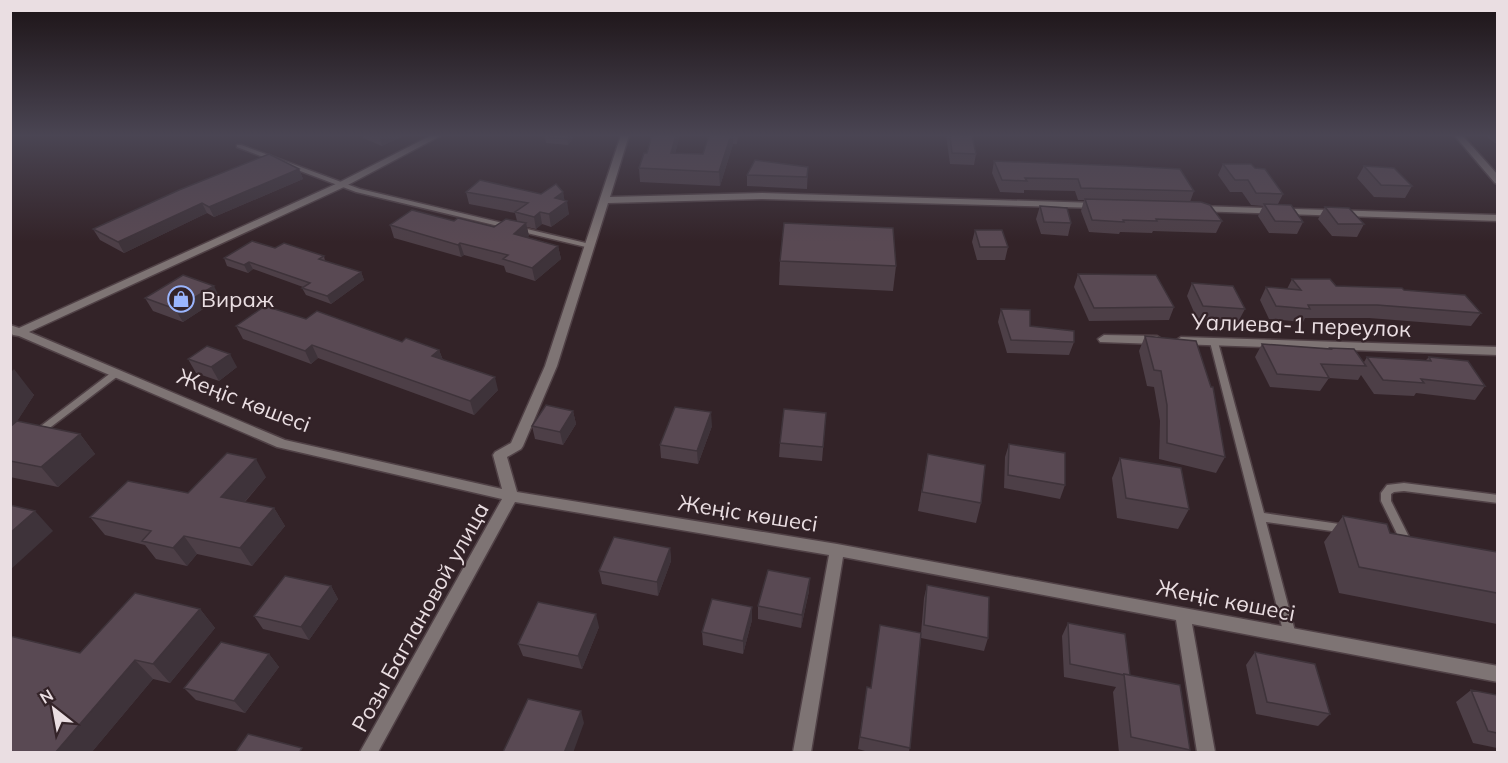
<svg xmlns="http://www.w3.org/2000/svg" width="1508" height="763" viewBox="0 0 1508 763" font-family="Mulish,sans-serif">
<rect width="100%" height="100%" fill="#332328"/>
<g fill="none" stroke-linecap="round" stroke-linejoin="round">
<g stroke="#504146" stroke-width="3">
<path id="lane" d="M237,145H241L360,189L590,244L594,246L590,248L356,192L237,147Z
M1214,339L1218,342L1264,513L1346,525L1350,526L1351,529L1350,532L1346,533L1266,522L1296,635L1294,639L1290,640L1286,639L1284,635L1210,342Z
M115,371L119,374L118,376L39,436H33L31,434L33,432L112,372Z
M1404,483L1498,495V503L1404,491L1394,492L1391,494V501L1409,537L1408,540L1404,541L1400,540L1381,501V493L1387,485Z"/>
</g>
<g stroke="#504146" stroke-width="3">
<path id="street" d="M432,135H442L344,187L29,332L285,440L502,489L493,455L495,452L511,443L545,366L621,135H629L610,197L762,193L1097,203L1100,204V208L762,199L608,203L557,366L523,446L521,449L507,457L517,492L837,544L1498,666V682L1192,624L1215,752H1197L1176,620L843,557L811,752H793L829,555L515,502L378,752H360L502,499L277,447L19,336L13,335L10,332V325L19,328L338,183Z
M1454,135H1462L1498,175V184L1495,183Z
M1198,206L1498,215V221L1195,211L1193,209Z
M1104,335L1157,336L1163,340L1157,344L1100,342L1098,339Z
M1181,337L1498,347V355L1177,344L1175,341Z"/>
</g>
<use href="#lane" fill="#7e7474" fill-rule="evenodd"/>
<use href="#street" fill="#7e7474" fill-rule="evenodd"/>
</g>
<path fill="#4d3f47" d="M362,135H405L382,146L363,138Z
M575,135L568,145L546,143L545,137Z
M652,135H680L675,153L703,154L709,135H738L737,144H733L720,186L640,182L639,168L647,153Z
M946,135H972L976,154L974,165L950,164Z
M1484,135H1497V143H1495Z
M994,161L1194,191L1190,202L1222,221L1216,233L1153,231L1152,233L1120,232L1119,234L1089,232L1081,211L1084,200H1078L1075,191L1024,190V193L1000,192L992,173Z
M1223,164L1255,168L1283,194L1278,204L1303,222L1297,234L1269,233L1258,216L1263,206L1251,205L1242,192H1230L1218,175Z
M1364,166L1412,186L1405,198L1374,197L1357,178Z
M808,167L807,189L747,186V175Z
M299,169L303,179L214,217L207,213L124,253L100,240L93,229Z
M466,192L541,194L563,192L564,201L569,214L551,227L542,224L536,229L527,227L529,236L527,237L558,246L561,259L535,281L506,272L504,266L464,255L461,257L394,238L390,225L454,221L494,227L517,221L515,213L469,204Z
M1040,206L1071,223L1068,236L1041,234L1036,219Z
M1325,207L1364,224L1357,237L1332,236L1318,219Z
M975,230L1008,247L1005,260H977L972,242Z
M275,248L324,256L325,261L361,272L364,280L331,304L306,295L302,288L303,287L253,269L248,273L227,266L224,258Z
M780,261L896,266L893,291L779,285Z
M1078,274L1174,307L1169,320L1089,321L1074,287Z
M1292,279L1336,286L1404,290L1481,313L1471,326L1369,318H1305L1303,322L1269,319L1260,300L1266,287L1287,289Z
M1192,283L1245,309L1238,322L1197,319L1187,296Z
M145,298H220L183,322L153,311Z
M1001,309L1030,326L1074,342L1069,355L1007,353L998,322Z
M306,319L439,350L443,360L498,390L474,415L318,358L311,364L243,339L236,326Z
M1145,336L1225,457L1216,473L1159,459L1160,421L1154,387L1147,386L1139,351Z
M1262,344L1329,349L1330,348L1364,362L1367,357L1426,360L1429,357L1485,386L1475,400L1416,393L1414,396L1374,394L1361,375L1358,380L1329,378L1320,391L1270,387L1255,357Z
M188,359L237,367L219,381L196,373Z
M10,368L34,395L17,421L80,434L95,454L58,487L10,477Z
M573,411L576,424L563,445L535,439L532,426Z
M826,413L822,461L779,457L780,443Z
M712,426L698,464L661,458L660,445Z
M1009,444L1065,485L1060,499L1004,488L1005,457Z
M928,454L981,503L976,523L918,511Z
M1120,458L1189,509L1178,529L1117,518L1112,478Z
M266,477L245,502L274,508L285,526L252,566L197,554L187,566L156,559L145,545L105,535L90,517Z
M1343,516L1390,533L1497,552V624L1339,593L1324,542Z
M670,548L671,561L658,596L602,584L599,571Z
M927,585L988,638L984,651L921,638L909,753H872L858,749L867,687L871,688L880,625L921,633L924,598Z
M331,586L338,599L309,640L263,629L254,616Z
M809,591L801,628L758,619V606Z
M200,609L215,628L170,683L153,679L91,753H10L80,653Z
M752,620L743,654L703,645L702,632Z
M1068,623L1130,675L1190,750L1188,753H1119L1113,692L1116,687L1064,677L1062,636Z
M599,627L582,669L523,656L518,644Z
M1255,652L1330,714L1318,726L1256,714L1246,665Z
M269,654L279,667L245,713L196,700L184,688Z
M1471,690L1497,695V748L1473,743L1456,702Z"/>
<path fill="#3e333a" d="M379,135H405L382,146Z
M570,135H575L568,145L567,139Z
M676,135H680L672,167L671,153Z
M731,135H733V144L720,186L719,172Z
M299,169L303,179L214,217L209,207Z
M563,192L565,203L567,201L569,214L551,227L549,214L555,198Z
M202,203L207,213L124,253L118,242Z
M540,212L542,224L536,229L534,217Z
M526,223L529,236L517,246L514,234Z
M460,243L464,255L461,257L458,245Z
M558,246L561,259L535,281L532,268Z
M249,262L253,269L248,273L244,265Z
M361,272L364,280L331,304L327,296Z
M214,286L220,298L183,322L175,309Z
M312,345L318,358L311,364L305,351Z
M439,350L444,363L432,356Z
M230,354L237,367L219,381L211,367Z
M14,369L34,395L16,423L10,427V374Z
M495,377L498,390L474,415L470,401Z
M573,411L576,424L563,445L560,432Z
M711,412L712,426L698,464L697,451Z
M80,434L95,454L58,487L41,467Z
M256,459L266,477L233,515L221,497Z
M274,508L285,526L252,566L240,548Z
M35,511L53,531L10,570V533Z
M184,536L197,554L187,566L173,548Z
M670,548L671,561L658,596L657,582Z
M810,578L809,591L801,628L802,615Z
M331,586L338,599L309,640L301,627Z
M752,607V620L743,654V641Z
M200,609L215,628L170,683L153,664Z
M596,614L599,627L582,669L578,656Z
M269,654L279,667L245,713L234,701Z
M135,660L153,679L91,753H55Z
M581,711L584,723L573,753H564Z"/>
<path fill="#594953" stroke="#3e333a" stroke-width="1.5" d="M547,135H570L567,139L545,137Z
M652,135H676L671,153L703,154L709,135H731L719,172L639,168L644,153H647Z
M950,135H972L976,154L952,153Z
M269,154L299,169L209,207L202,203L118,242L93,229L179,190Z
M755,160L808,167L807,177L747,175Z
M994,161L1127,166L1180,169L1194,191L1081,188L1078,179L1025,178L1027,181L1002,180Z
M1223,164H1251L1255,168L1265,169L1283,194L1256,193L1248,180H1235Z
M1364,166L1394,168L1412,186L1381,185Z
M480,180L541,194L556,184L563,192L555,198L567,201L549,214L540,212L534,217L515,212L528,203L466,192Z
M1085,199L1201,202L1210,205L1222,221L1156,219L1157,221L1123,220L1124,222L1092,220Z
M1264,204L1291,205L1303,222L1275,221Z
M1040,206L1067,208L1071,223L1044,222Z
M1325,207L1349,208L1364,224H1338Z
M412,210L454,221L458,218L494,227L506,219L526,223L514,234L558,246L532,268L503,259L508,255L460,243L458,245L390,225Z
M784,223L893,228L896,266L780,261Z
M975,230H1002L1008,247H980Z
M252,241L275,248L284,243L324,256L319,259L361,272L327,296L302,288L310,283L249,262L244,265L224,258Z
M1078,274L1156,275L1174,307L1094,308Z
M183,275L214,286L175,309L145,298Z
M1292,279H1330L1336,286L1402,288L1404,290L1465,295L1481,313L1377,305H1308L1310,309L1276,306L1266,287L1301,290Z
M1192,283L1233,286L1245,309L1203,306Z
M265,306L306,319L317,311L402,342L406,338L439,350L432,356L495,377L470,401L312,345L305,351L236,326Z
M1001,309L1030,310V326L1074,331V342L1011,340Z
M1145,336L1196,341L1211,387H1213L1225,457L1167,443V405L1161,371L1154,370Z
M1262,344L1331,349L1330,348L1354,349L1366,366L1321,364L1329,378L1277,374Z
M207,346L230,354L211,367L188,359Z
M1367,357L1431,361L1429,357L1468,361L1485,386L1421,379L1424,383L1383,380Z
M546,405L573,411L560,432L532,426Z
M675,407L711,412L697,451L660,445Z
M784,409L826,413L823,447L780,443Z
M17,421L80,434L41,467L10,461V427Z
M1009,444L1065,453V485L1008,475Z
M227,453L256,459L221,497L274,508L240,548L184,536L173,548L142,541L151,531L90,517L128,481L188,493Z
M928,454L985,465L981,503L922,492Z
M1120,458L1181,468L1189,509L1126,498Z
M10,505L35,511L10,533Z
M1343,516L1387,524L1390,533L1497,552V593L1359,567Z
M614,537L670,548L657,582L599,571Z
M768,570L810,578L802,615L758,606Z
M285,576L331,586L301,627L254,616Z
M927,585L989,597L988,638L924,625Z
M135,593L200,609L153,664L135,660L55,753H10V636L80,653Z
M712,599L752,607L743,641L702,632Z
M538,602L596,614L578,656L518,644Z
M1068,623L1125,634L1130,675L1124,674V675L1070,664Z
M880,625L921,633L910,748L860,737L867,687L871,688Z
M221,642L269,654L234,701L184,688Z
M1255,652L1315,664L1330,714L1267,702Z
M1124,674L1180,685L1190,750L1131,737Z
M1471,690L1497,695V733L1488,731Z
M528,699L581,711L564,753L503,752Z
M248,734L302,748L299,753H235Z"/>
<linearGradient id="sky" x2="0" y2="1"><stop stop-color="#1c1316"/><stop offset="0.56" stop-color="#4a4553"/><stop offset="1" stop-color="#4a4553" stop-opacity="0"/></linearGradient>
<rect width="1508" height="242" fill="url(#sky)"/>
<defs>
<g id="shop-ring" transform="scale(1.35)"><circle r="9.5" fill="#332328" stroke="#9ab5fd" stroke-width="1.5"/><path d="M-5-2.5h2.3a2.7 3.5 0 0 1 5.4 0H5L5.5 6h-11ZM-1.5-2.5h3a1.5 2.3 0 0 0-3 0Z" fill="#9ab5fd"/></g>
</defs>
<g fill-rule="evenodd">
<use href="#shop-ring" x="181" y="299"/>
</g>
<g text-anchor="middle" stroke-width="4.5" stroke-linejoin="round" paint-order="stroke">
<g font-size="22" fill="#eadee2" stroke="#332328" text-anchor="start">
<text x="201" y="307">Вираж</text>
</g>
<g font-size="22" fill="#eadee2" stroke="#332328">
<text transform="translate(1301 325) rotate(2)" y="8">Уалиева-1 переулок</text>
<text transform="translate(244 400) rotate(21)" y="8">Жеңіс көшесі</text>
<text transform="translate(748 513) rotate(9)" y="8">Жеңіс көшесі</text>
<text transform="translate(1226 600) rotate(11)" y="8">Жеңіс көшесі</text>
<text transform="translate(420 617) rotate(-61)" y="8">Розы Баглановой улица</text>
</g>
</g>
<rect width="1508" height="763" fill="none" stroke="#eadee2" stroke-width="24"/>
<g transform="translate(54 709) rotate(329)" stroke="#332328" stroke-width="4.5" paint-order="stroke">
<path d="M0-4.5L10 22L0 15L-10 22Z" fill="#eadee2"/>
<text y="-9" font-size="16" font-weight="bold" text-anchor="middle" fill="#eadee2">N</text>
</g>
</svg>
